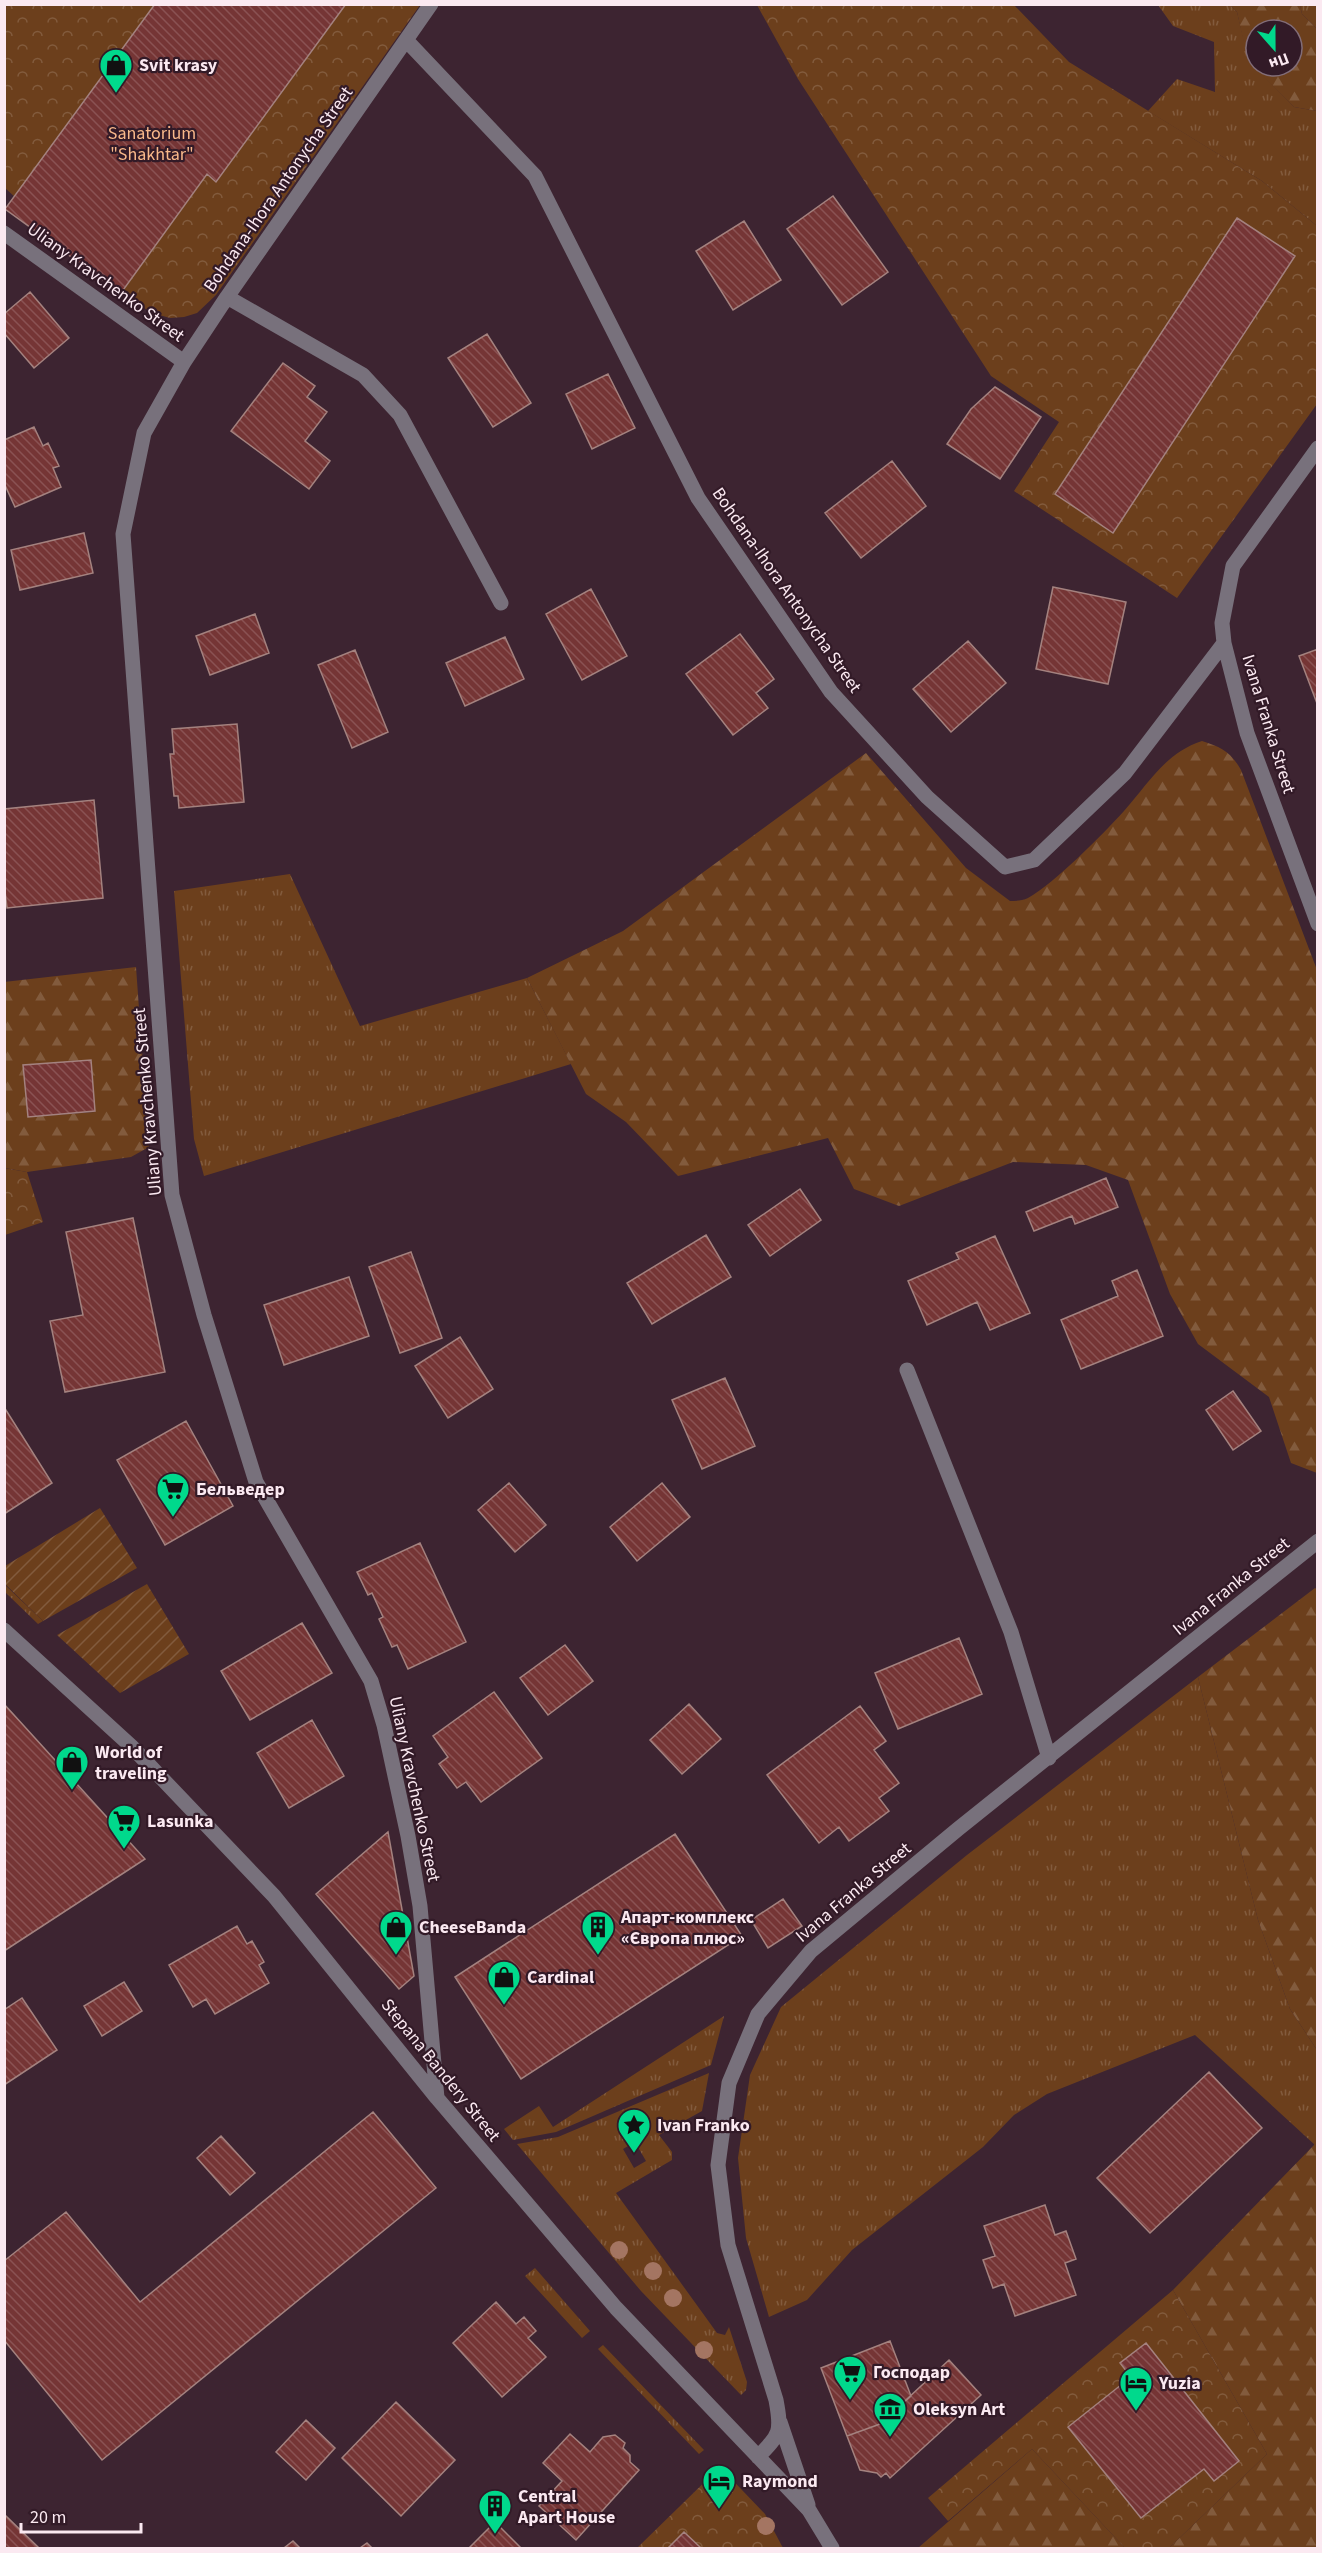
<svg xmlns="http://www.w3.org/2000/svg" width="1322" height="2553" viewBox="0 0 1322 2553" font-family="'Source Sans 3',sans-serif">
<defs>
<pattern id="grass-tufts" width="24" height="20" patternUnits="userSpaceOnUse" patternTransform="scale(1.5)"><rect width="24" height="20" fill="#6c3f1c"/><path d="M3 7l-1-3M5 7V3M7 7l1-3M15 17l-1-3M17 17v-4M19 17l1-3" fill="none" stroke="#825b3d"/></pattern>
<pattern id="forest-firs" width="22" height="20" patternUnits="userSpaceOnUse" patternTransform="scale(1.5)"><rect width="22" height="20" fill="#6c3f1c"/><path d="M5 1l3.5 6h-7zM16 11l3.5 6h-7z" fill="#825b3d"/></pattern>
<pattern id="park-crowns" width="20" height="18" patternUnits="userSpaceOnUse" patternTransform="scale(1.5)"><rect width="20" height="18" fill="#6c3f1c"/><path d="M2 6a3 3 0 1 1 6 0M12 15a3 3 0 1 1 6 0" fill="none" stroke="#825b3d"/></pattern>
<pattern id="garden-furrows" width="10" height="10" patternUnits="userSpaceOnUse" patternTransform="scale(1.5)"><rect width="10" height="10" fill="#6c3f1c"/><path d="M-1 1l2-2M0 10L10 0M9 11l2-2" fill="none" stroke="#825b3d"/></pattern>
<pattern id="building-back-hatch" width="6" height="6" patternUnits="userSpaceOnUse" patternTransform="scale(1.5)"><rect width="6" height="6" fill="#753535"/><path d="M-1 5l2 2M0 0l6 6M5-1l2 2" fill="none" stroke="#8a5253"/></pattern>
</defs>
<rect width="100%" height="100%" fill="#3d2431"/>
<path fill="url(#grass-tufts)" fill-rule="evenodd" d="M1158,5H1230L1237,12L1249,62L1294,107L1317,111V226L1262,181L1148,111L1177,79L1215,92L1214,42L1173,26Z
M1300,5H1317V29L1302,14Z
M290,874L360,1026L527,978L571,1064L204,1176L194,1139L174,891Z
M4,1584L43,1621L38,1624L5,1592Z
M1198,1677L1258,1920L1290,2009L1317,2050L1318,2136L1315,2145L1195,2035L1047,2094L1014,2115L983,2147L852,2250L807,2300L769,2317L746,2238L738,2158L750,2075L781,2007L967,1855Z
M724,2016L711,2065L556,2132L513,2140L504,2129L539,2106L553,2127Z
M709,2073L702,2111L659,2135L672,2152V2160L616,2193L717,2333L725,2335L729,2327L747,2382L746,2390L741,2395L641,2291L517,2144L558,2137ZM635,2142L646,2161L634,2168L623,2149Z
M535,2268L590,2331L582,2338L525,2276Z
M603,2345L704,2450L699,2454L598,2349Z"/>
<path fill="url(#forest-firs)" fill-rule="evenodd" d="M1230,5H1300L1302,14L1317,29V111L1294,107L1248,62L1237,12ZM1256,30H1292V66H1256Z
M1202,741C1221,747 1231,752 1241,770L1317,970V1473L1291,1463L1269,1397L1198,1344L1170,1294L1128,1180L1086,1165L1013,1162L899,1206L854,1189L828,1138L678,1176L626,1122L586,1094L527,978L623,931L866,753L966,868L1010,901C1015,901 1022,901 1028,898C1056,882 1101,836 1124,811C1149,783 1165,753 1202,741Z
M136,967L149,1147L131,1157L27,1172L5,1168L4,982ZM91,1060L95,1112L28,1117L23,1065Z
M1315,1588L1318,1590L1317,2050L1290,2009L1258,1920L1198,1677Z
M1317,2136V2548H1169L1267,2454L1173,2290L1314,2145Z
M1032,2449L1125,2548H918Z"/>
<path fill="url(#park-crowns)" d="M5,5H420L216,295L197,313L184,317L170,318L152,313L121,293L5,188Z
M757,5H1014L1069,62L1262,181L1317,226V404L1177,598L1014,491L1059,422L991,376L798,79Z
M4,1168L27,1172L43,1222L5,1235Z
M1173,2290L1267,2454L1169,2548H1125L1032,2449L948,2521L928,2498Z
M720,2467L765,2514L783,2548H637Z"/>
<path fill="url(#garden-furrows)" d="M100,1508L137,1568L43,1621L5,1584V1566Z
M147,1584L189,1654L120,1693L57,1635Z"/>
<path fill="url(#building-back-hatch)" stroke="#a4827f" stroke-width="1.5" d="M155,4H346L216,182L207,174L121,293L5,209Z
M833,196L888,272L842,305L787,229Z
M1237,218L1295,256L1113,533L1055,494Z
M744,221L781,280L733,310L696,251Z
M30,292L69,338L34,368L4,333V314Z
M487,334L531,403L493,427L448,358Z
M283,363L315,386L307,397L327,412L305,441L330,461L309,489L231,431Z
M608,374L635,428L592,449L566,394Z
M995,387L1041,417L1000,479L947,444L971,409Z
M34,427L43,446L48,443L59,466L53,468L61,487L15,507L4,483V440Z
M892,461L926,506L861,558L825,513Z
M84,533L93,573L20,590L11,550Z
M1053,587L1126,602L1108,684L1036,669Z
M591,589L627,656L582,680L546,614Z
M255,614L269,653L210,675L196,636Z
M740,634L774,679L756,693L768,708L733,735L686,674Z
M505,637L524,679L465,706L446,663Z
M968,641L1006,683L951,732L913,689Z
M1318,649V706L1299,656Z
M355,650L388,732L352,748L318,665Z
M237,724L244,802L179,808L178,796H174L170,754H174L172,729Z
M94,800L103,898L7,908L4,883V809Z
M91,1060L95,1111L28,1117L23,1065Z
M1106,1178L1118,1207L1075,1224L1072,1216L1034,1231L1026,1212Z
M800,1189L821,1220L770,1256L748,1225Z
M133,1218L165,1372L65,1392L50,1321L83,1315L66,1232Z
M706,1235L731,1277L652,1324L627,1283Z
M995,1236L1030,1313L990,1330L977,1302L927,1325L908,1281L959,1259L956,1253Z
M411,1252L442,1338L400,1353L369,1267Z
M1137,1270L1163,1336L1081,1369L1061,1320L1118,1296L1112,1281Z
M349,1277L369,1336L284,1365L264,1305Z
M460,1337L493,1389L448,1418L415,1366Z
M725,1378L755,1446L702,1469L672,1400Z
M1233,1391L1261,1431L1233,1450L1206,1410Z
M4,1407L52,1483L4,1514Z
M186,1421L233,1506L165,1545L117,1460Z
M509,1483L546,1525L515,1552L478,1510Z
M662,1483L690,1517L637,1561L610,1527Z
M420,1543L466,1642L408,1669L397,1645L392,1647L379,1619L383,1617L372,1593L368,1595L357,1572Z
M302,1623L332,1673L250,1720L221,1671Z
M959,1638L982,1694L898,1729L875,1673Z
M565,1645L593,1681L548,1715L520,1678Z
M494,1692L542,1758L481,1802L466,1782L457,1788L439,1764L448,1757L433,1736Z
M4,1704L145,1859L4,1951Z
M689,1704L721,1739L682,1774L650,1740Z
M860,1706L886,1741L874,1750L899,1783L879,1798L889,1811L849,1841L839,1827L819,1843L767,1775Z
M312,1720L344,1776L289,1808L257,1753Z
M388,1832L414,1976L399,1989L316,1894Z
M675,1834L742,1936L521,2079L455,1977Z
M783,1899L802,1926L768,1948L751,1920Z
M237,1926L247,1944L252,1941L264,1962L259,1965L269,1983L215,2014L206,1999L193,2007L169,1965Z
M124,1982L142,2011L102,2036L84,2006Z
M22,1998L57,2050L4,2085V2010Z
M1209,2072L1262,2128L1150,2233L1097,2178Z
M373,2112L436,2188L102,2460L4,2340V2261L66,2212L140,2302Z
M221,2136L255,2173L230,2195L197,2158Z
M1045,2205L1055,2235L1066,2231L1076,2259L1065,2263L1076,2295L1015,2316L1004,2284L993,2288L983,2260L995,2256L984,2226Z
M496,2302L516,2324L524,2317L536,2331L528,2338L546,2357L502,2397L453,2343Z
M890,2341L911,2396L880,2424L847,2436L821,2368Z
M1146,2343L1239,2461L1214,2481L1204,2469L1141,2518L1068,2427L1131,2377L1120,2363Z
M949,2360L981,2395L890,2478L886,2473L881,2477L877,2473L860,2470L847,2436L880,2424Z
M396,2402L455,2460L401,2516L342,2458Z
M306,2420L335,2448L306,2480L276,2452Z
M570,2434L590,2452L603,2437L615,2435L625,2443L623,2448L630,2455V2462L639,2470L576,2540L539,2506L562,2481L543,2463Z
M5,2515L39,2548H4Z
M495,2522L521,2548H469Z
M684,2532L701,2548H668Z
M293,2541L300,2548H284Z
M367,2543L372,2548H360Z"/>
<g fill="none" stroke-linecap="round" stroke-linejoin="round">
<path stroke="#78717c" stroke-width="15" d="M431,4L227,297L184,362L144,433L123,534L172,1195L204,1315L256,1482L371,1681L384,1725L408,1836L420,1906L437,2098
M406,40L535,176L698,498L831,692L927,797L1005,867L1034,860L1125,773L1224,643
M4,233L184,362
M227,297L363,375L400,415L501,603
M1318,448L1233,566L1222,623L1224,643L1247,733L1318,924
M907,1370L1011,1632L1049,1758
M4,1630L131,1746L274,1896L437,2098L616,2308L809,2510L832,2548
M780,2422L808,2505
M758,2457C780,2434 782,2432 776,2400L728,2245L718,2165L729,2083L758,2014L811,1951L958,1829L1318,1541"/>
</g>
<g fill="#a47562">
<circle cx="619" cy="2250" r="9"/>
<circle cx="653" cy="2271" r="9"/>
<circle cx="673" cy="2298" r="9"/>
<circle cx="704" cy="2350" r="9"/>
<circle cx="766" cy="2526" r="9"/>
</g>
<defs>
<g id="shop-pin" transform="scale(1.725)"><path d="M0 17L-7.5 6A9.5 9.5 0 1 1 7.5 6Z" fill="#00d98c" stroke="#321a27"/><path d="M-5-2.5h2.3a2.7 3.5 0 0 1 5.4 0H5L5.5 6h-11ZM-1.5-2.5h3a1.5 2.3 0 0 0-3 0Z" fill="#111"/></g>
<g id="supermarket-pin" transform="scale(1.725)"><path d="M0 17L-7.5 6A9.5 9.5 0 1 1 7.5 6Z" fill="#00d98c" stroke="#321a27"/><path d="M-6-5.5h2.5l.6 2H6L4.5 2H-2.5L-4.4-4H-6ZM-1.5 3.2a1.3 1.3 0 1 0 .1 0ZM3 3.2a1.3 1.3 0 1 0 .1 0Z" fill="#111"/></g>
<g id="building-pin" transform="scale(1.725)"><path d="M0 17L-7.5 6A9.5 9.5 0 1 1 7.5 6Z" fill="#00d98c" stroke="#321a27"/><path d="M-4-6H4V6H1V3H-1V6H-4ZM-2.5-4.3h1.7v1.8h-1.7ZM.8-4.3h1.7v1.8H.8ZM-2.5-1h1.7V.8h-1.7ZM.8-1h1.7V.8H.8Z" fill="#111"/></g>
<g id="sight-pin" transform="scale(1.725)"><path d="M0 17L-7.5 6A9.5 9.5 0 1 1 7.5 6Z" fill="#00d98c" stroke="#321a27"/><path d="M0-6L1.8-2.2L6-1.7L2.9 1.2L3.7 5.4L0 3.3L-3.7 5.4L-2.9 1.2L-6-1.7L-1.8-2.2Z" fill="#111"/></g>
<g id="hotel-pin" transform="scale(1.725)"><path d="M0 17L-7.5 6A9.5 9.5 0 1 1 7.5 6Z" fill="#00d98c" stroke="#321a27"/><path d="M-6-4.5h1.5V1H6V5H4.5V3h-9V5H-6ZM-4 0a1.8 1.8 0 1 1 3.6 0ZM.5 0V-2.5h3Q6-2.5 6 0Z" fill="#111"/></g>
<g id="museum-pin" transform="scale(1.725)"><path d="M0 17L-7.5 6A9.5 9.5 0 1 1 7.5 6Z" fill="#00d98c" stroke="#321a27"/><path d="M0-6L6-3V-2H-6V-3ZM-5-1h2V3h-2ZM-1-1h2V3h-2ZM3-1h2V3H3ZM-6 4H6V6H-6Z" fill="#111"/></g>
</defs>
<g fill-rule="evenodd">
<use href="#shop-pin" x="116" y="65"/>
<use href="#supermarket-pin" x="173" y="1489"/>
<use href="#shop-pin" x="72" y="1762"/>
<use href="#supermarket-pin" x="124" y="1821"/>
<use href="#shop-pin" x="396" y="1927"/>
<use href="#building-pin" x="598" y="1927"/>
<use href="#shop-pin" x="504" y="1977"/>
<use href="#sight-pin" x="634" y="2125"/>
<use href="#supermarket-pin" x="850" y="2372"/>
<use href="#hotel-pin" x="1136" y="2383"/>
<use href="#museum-pin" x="890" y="2409"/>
<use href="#hotel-pin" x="719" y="2481"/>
<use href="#building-pin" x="495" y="2506"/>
</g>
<g text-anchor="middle" stroke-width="4.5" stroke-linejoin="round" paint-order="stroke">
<g font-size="18" font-weight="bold" fill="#fbe9f1" stroke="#321a27" text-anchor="start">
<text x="139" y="71">Svit krasy</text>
<text x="196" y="1495">Бельведер</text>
<text x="95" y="1758">World of<tspan x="95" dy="21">traveling</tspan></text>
<text x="147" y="1827">Lasunka</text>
<text x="621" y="1923">Апарт-комплекс<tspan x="621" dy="21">«Європа плюс»</tspan></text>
<text x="419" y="1933">CheeseBanda</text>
<text x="527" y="1983">Cardinal</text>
<text x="657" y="2131">Ivan Franko</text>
<text x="873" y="2378">Господар</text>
<text x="1159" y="2389">Yuzia</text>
<text x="913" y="2415">Oleksyn Art</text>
<text x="742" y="2487">Raymond</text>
<text x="518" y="2502">Central<tspan x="518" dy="21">Apart House</tspan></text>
</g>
<g font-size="18" fill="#f9b88a" stroke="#321a27">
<text x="152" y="139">Sanatorium<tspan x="152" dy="21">"Shakhtar"</tspan></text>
</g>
<g font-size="18" fill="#fbe9f1" stroke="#321a27">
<text transform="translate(278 189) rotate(-55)" y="6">Bohdana-Ihora Antonycha Street</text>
<text transform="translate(106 282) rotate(36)" y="6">Uliany Kravchenko Street</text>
<text transform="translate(787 590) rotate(55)" y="6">Bohdana-Ihora Antonycha Street</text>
<text transform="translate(1269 724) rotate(73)" y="6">Ivana Franka Street</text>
<text transform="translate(147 1102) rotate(-95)" y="6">Uliany Kravchenko Street</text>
<text transform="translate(1231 1586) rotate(-39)" y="6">Ivana Franka Street</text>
<text transform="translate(415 1789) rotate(78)" y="6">Uliany Kravchenko Street</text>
<text transform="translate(853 1892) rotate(-40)" y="6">Ivana Franka Street</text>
<text transform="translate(441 2070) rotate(51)" y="6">Stepana Bandery Street</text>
</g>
</g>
<rect width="1322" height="2553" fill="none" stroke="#fbe9f1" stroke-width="12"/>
<g transform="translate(1274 48) rotate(159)"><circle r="28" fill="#321a27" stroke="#826d78" stroke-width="1.5"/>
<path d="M0-4.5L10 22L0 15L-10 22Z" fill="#00d98c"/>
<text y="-9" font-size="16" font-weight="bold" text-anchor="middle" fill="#fbe9f1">Пн</text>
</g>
<path d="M21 2523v9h120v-9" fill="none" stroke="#fbe9f1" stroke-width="3"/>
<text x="30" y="2523" font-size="18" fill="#fbe9f1" stroke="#321a27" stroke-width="4.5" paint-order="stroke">20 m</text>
</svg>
